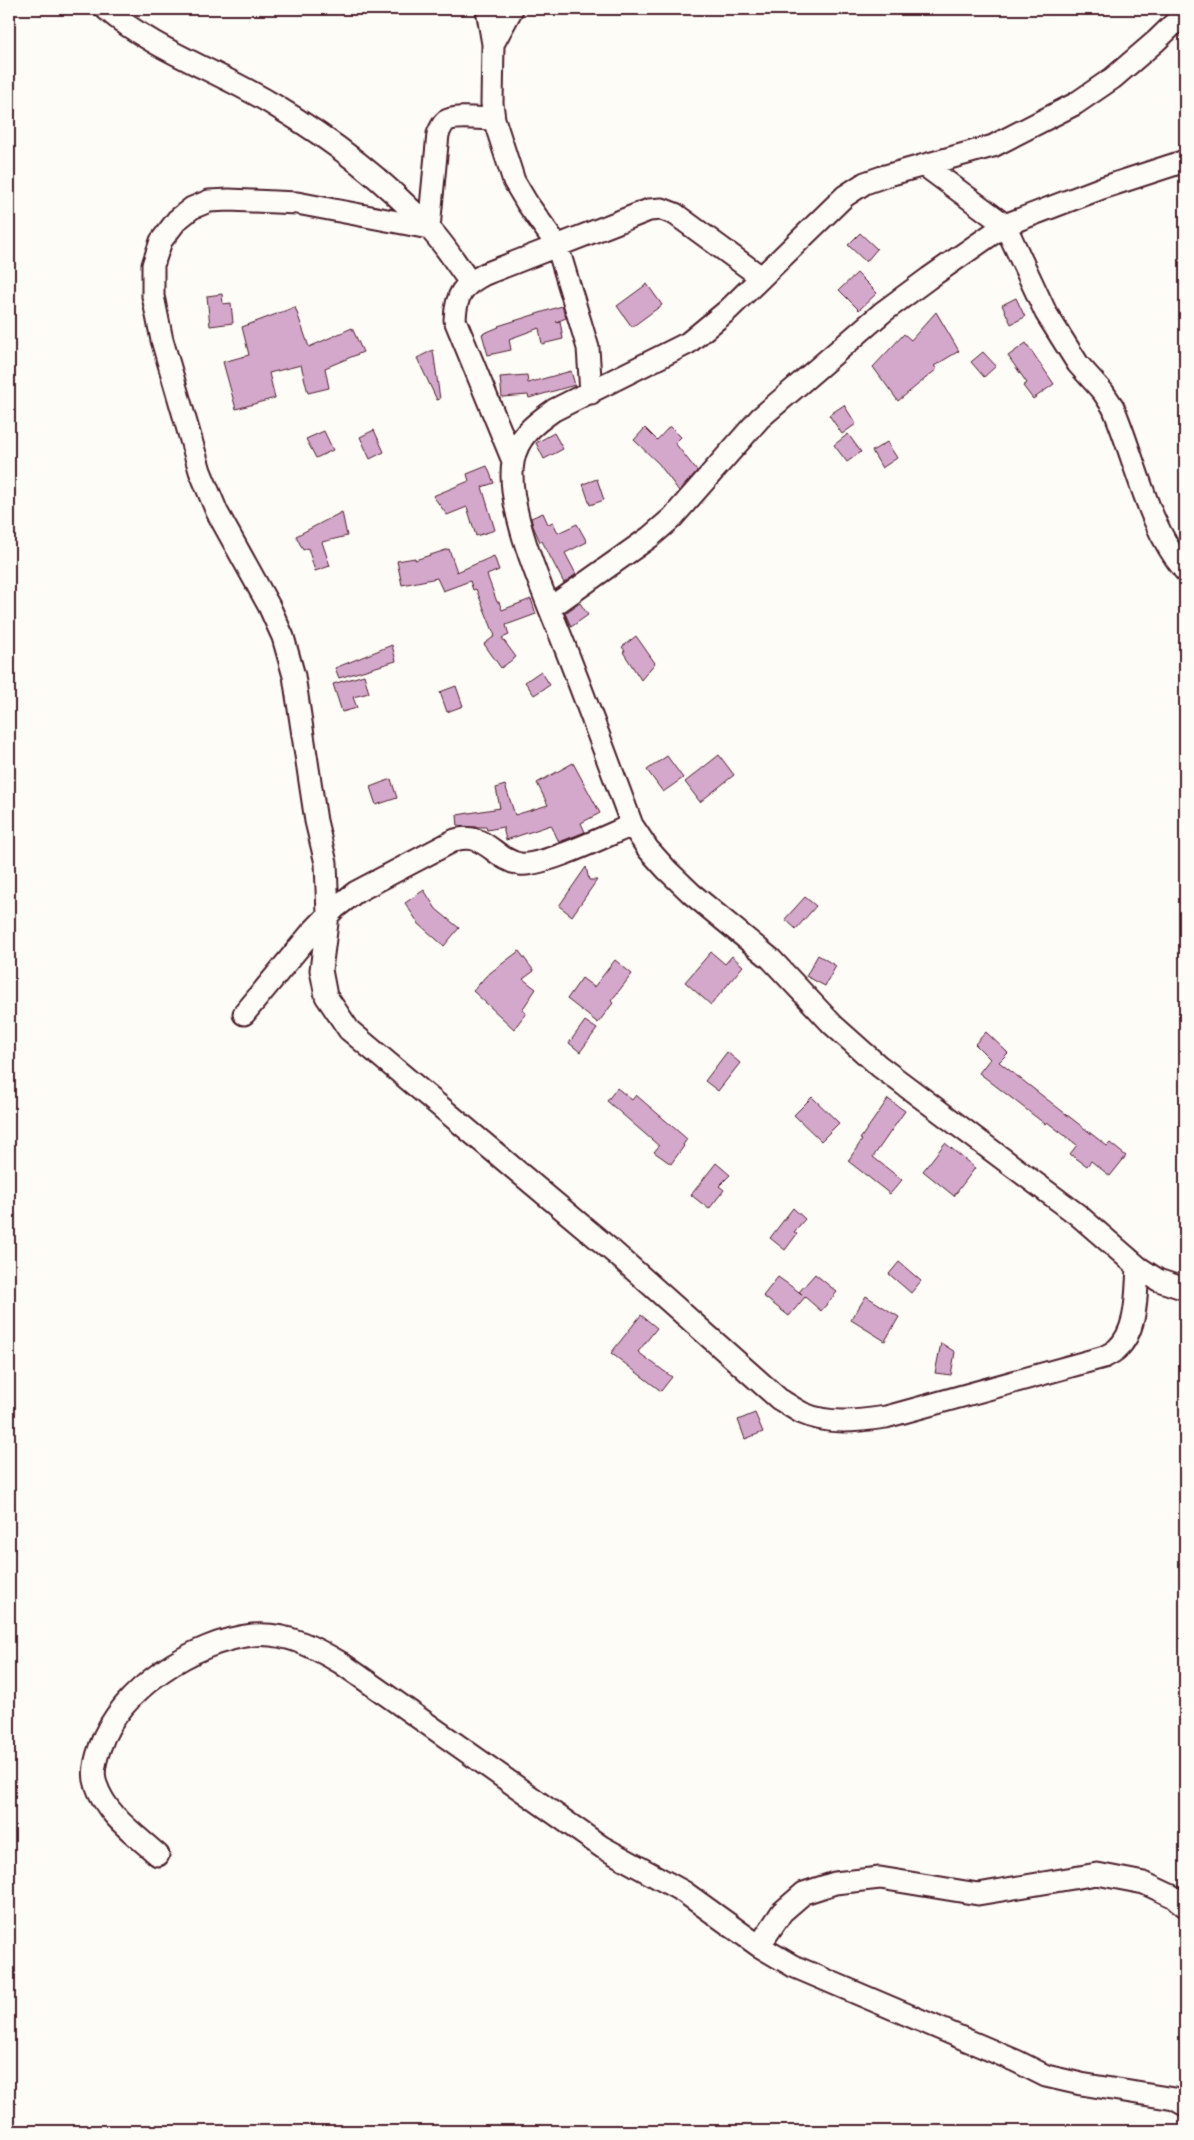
<svg xmlns="http://www.w3.org/2000/svg" width="1194" height="2140" viewBox="0 0 1194 2140" font-family="'Comic Neue',sans-serif">
<rect width="100%" height="100%" fill="#fdfcf7"/>
<filter id="ink" filterUnits="userSpaceOnUse"><feTurbulence type="fractalNoise" baseFrequency=".02" numOctaves="2"/><feDisplacementMap in="SourceGraphic" scale="10" xChannelSelector="R" yChannelSelector="G"/><feConvolveMatrix kernelMatrix="1 2 1 2 8 2 1 2 1" color-interpolation-filters="sRGB"/></filter>
<g filter="url(#ink)">
<path fill="#d4a8cb" stroke="#4a1f2b" d="M860,233L877,249L866,262L848,245Z
M857,273L877,293L859,310L839,290Z
M647,284L662,305L632,327L617,306Z
M222,294L223,304L231,303L233,323L210,326L207,296Z
M1016,298L1025,317L1011,324L1002,305Z
M562,306L566,318L556,322L560,321L563,339L542,344L539,328L509,339L511,350L488,355L482,334L499,327L498,326Z
M295,307L309,347L352,328L363,352L325,368L329,388L308,393L301,365L269,373L275,398L236,409L223,362L249,355L242,327Z
M936,312L959,351L934,366L937,369L898,401L873,367L904,334L911,340Z
M1026,343L1054,384L1033,399L1023,386L1027,383L1008,356Z
M433,350L440,399L437,400L417,358Z
M983,352L996,366L984,377L971,362Z
M571,371L575,385L529,398L528,395L502,397L500,377L527,375L528,383Z
M844,405L856,424L842,434L829,415Z
M670,426L681,437L675,443L697,471L679,491L659,464L634,440L645,428L657,440Z
M374,430L384,452L370,459L360,437Z
M324,431L333,450L316,458L306,439Z
M554,433L563,449L544,459L536,443Z
M848,434L861,452L847,462L834,445Z
M887,442L897,458L882,468L872,451Z
M487,466L494,483L482,487L495,530L476,536L467,507L447,515L433,496L469,481L467,474Z
M597,479L604,500L590,505L583,484Z
M342,512L347,536L322,542L330,566L315,571L308,548L303,550L296,536Z
M543,513L548,524L553,522L558,533L577,524L587,542L565,553L576,574L564,583L542,541L540,542L533,526L531,518Z
M449,549L457,572L494,556L499,570L487,575L497,602H499L502,610L531,599L536,614L506,625L509,635L502,638L516,657L501,668L484,644L495,636L476,589L473,590L470,581L443,591L437,578L402,585L397,561L415,558V560Z
M580,603L588,615L571,627L565,613Z
M636,636L655,663L641,680L623,652L625,651L622,647Z
M392,645L396,661L339,678L335,668Z
M541,671L550,685L534,695L525,682Z
M364,675L369,693L353,697L357,708L342,712L333,684Z
M456,686L463,706L447,712L440,692Z
M719,755L734,775L700,802L685,782Z
M667,756L683,778L663,792L647,770Z
M573,763L600,813L581,823L585,832L559,842L551,825L506,840L503,827L487,830L486,827H458L457,815L500,808L496,788L505,785L515,815L548,805L537,783Z
M391,779L397,798L376,805L370,787Z
M586,867L589,880H597L572,916L559,906Z
M424,890L436,909L459,928L444,946L419,924L405,903Z
M805,897L816,906L796,929L785,919Z
M519,951L534,971L523,979L536,989L522,1010L526,1013L514,1029L473,991L486,976Z
M711,952L725,964L732,956L743,966L711,1005L685,982Z
M818,955L836,966L825,986L806,976Z
M615,960L632,974L611,1001L613,1003L598,1023L567,999L582,978L594,987Z
M585,1021L597,1029L580,1052L569,1043Z
M986,1032L1008,1053L999,1062L1107,1146L1110,1143L1126,1156L1110,1176L1091,1161L1087,1166L1070,1154L1077,1145L1047,1122L1045,1124L979,1073L990,1059L975,1044Z
M727,1052L740,1063L718,1091L705,1081Z
M617,1088L632,1100L636,1095L687,1139L683,1145L684,1146L671,1164L654,1152L659,1146L607,1101Z
M812,1097L839,1123L821,1141L794,1115Z
M888,1099L905,1111L873,1157L902,1180L890,1194L848,1161L862,1140L860,1139Z
M945,1143L975,1168L954,1196L923,1171Z
M716,1163L730,1175L719,1186L724,1190L709,1209L691,1195Z
M793,1208L805,1219L794,1232L797,1234L785,1250L770,1238Z
M899,1262L921,1281L911,1293L889,1274Z
M815,1274L837,1292L821,1311L805,1297L789,1316L763,1296L778,1277L802,1294L799,1292Z
M866,1296L899,1317L885,1341L851,1320Z
M641,1315L657,1328L638,1352L672,1377L661,1391L611,1353Z
M941,1343L955,1352L951,1375L935,1373Z
M755,1413L763,1432L745,1439L738,1420Z"/>
<g fill="none" stroke-linecap="round" stroke-linejoin="round">
<g stroke="#4a1f2b" stroke-width="25">
<path id="minor" d="M106,9C155,51 219,71 274,105C329,138 384,180 428,227C444,243 456,264 470,282
M487,9L493,44L492,103L494,119L514,181L527,203L557,245L588,348L591,393
M1185,13L1156,41L1113,78L1075,104L993,146L885,176L865,183L845,196L728,310L688,343L554,410C534,424 517,437 513,462C505,510 547,600 565,647C588,706 610,766 632,825L648,849L667,870L692,894L771,959L833,1025L879,1066L1078,1215L1138,1267L1158,1280L1185,1289
M493,44L512,9
M494,119C483,119 455,115 446,121C442,124 440,130 438,134L429,228L297,203L229,200L209,201L192,208L177,220L161,241L153,265V296L162,340L200,471L217,512L269,606L283,637L294,676L316,821L326,863L328,915L321,970L326,996L349,1030L616,1254L779,1399C786,1403 794,1409 802,1413C828,1425 859,1421 886,1417L1104,1357C1108,1355 1114,1352 1117,1349C1138,1330 1136,1293 1138,1267
M924,165L1005,225L1046,313L1078,364L1103,392L1113,407C1136,461 1147,525 1185,571
M513,461L455,320C456,294 462,286 485,274L649,210L662,209L675,214L761,277
M550,608L650,537L672,518L760,418L883,312L929,278L1005,225L1102,188L1185,161
M244,1014L311,933L335,908L356,892L455,840C486,831 494,860 520,864C543,867 608,835 632,825
M158,1855C135,1834 106,1815 96,1784C92,1773 96,1758 100,1747C119,1690 194,1641 253,1635C286,1632 314,1647 341,1663L602,1847L684,1892L759,1946L793,1966L1016,2061L1046,2076L1081,2084L1174,2099L1185,2105
M759,1946L782,1912L804,1893L835,1883L880,1878L978,1894L1097,1874L1144,1883L1174,1897L1185,1906"/>
</g>
<use href="#minor" stroke="#fdfcf7" stroke-width="21"/>
</g>
</g>
<rect width="1194" height="2140" fill="none" stroke="#fdfcf7" stroke-width="30"/>
<rect x="15" y="15" width="1164" height="2110" fill="none" stroke="#4a1f2b" stroke-width="2" filter="url(#ink)"/>
</svg>
